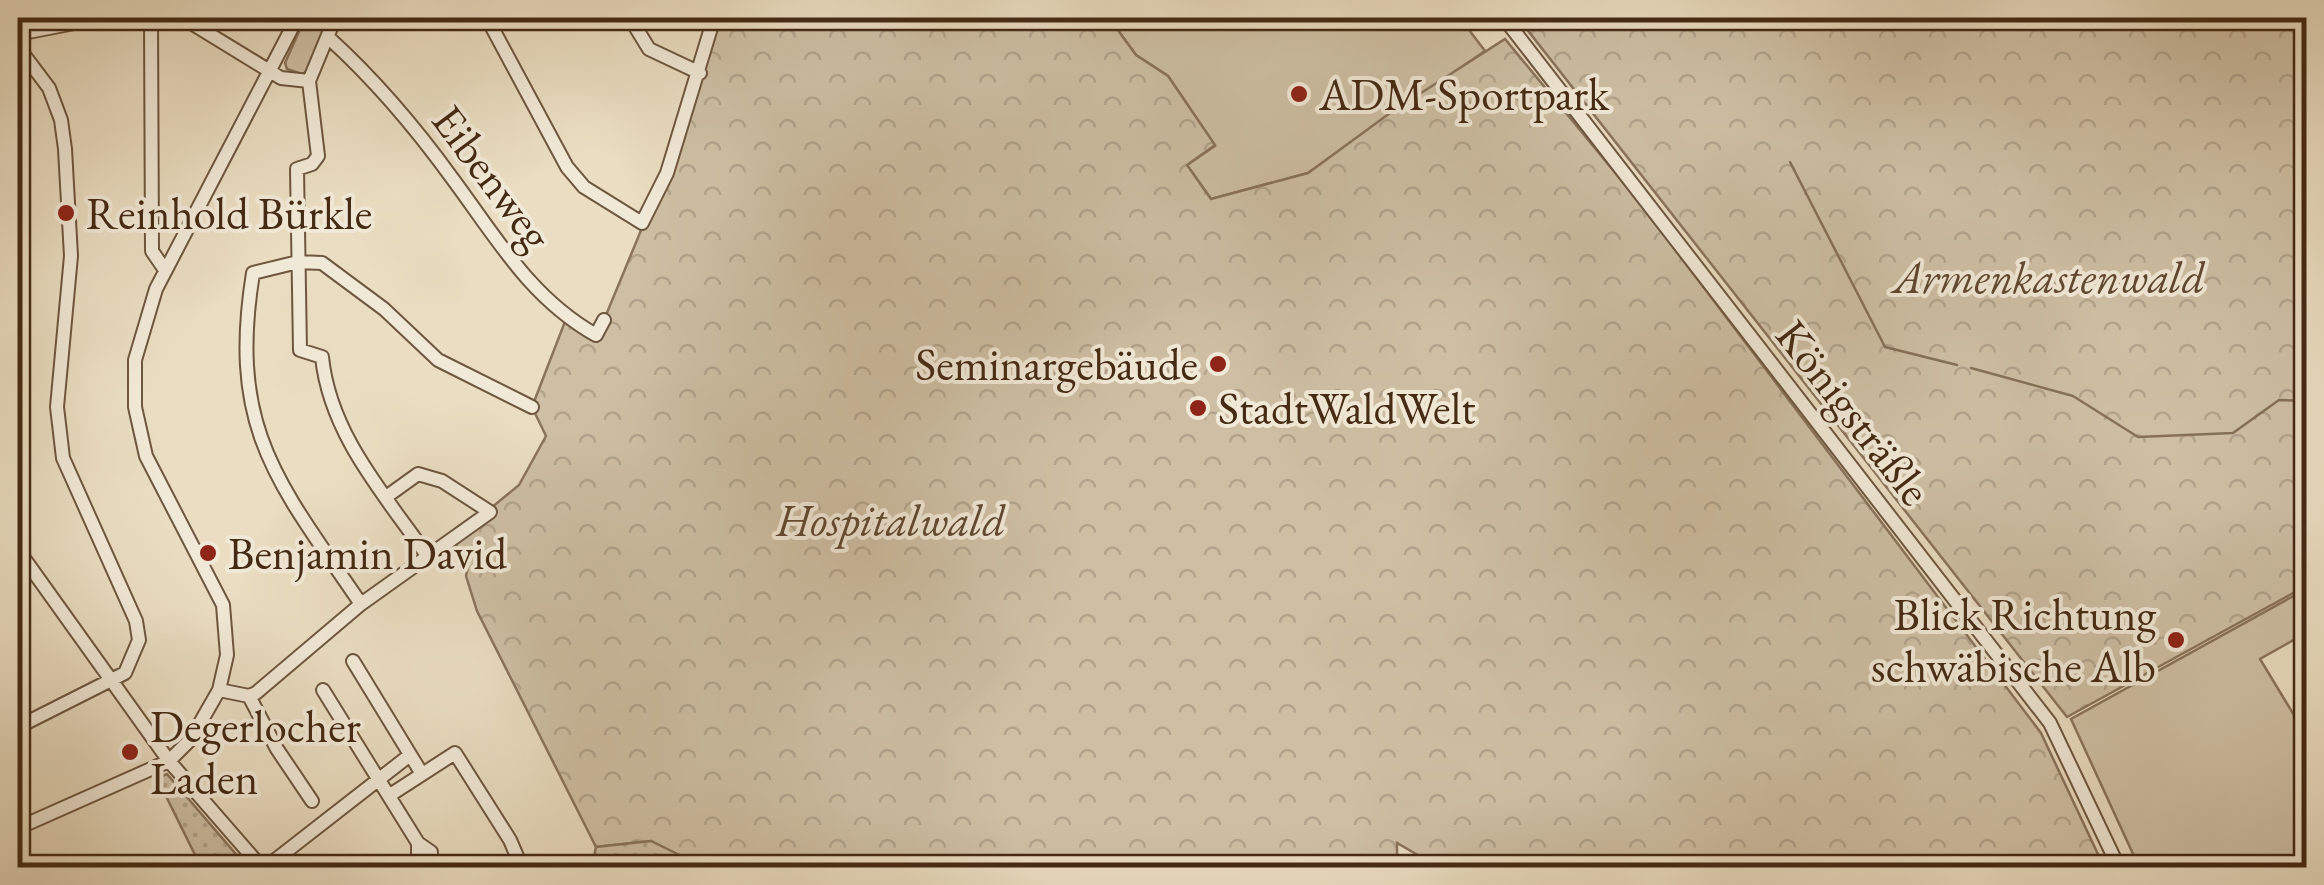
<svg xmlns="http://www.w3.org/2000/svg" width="2324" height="885" viewBox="0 0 2324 885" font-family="'EB Garamond',serif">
<defs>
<pattern id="forest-crowns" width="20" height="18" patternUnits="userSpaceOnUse" patternTransform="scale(2.5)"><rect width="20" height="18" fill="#cebfa4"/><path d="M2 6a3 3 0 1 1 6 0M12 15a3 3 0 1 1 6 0" fill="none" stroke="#b2a48c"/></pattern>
<pattern id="park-dots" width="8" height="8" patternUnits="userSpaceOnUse" patternTransform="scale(2.5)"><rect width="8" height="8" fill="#cebfa4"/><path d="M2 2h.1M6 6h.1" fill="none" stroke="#b2a48c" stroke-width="1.8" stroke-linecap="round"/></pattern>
</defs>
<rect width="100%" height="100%" fill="#eaddc1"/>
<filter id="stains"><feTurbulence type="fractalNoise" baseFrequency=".002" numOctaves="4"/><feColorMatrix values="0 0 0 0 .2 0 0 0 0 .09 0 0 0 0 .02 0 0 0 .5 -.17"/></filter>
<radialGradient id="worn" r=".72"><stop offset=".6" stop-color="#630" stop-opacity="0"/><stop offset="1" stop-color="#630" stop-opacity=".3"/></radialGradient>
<path fill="#cebfa4" stroke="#8a745c" stroke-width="2.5" d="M305,18H331L309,70L302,74L287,69L285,63Z
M1109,18H1460L1485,51L1308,173L1211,199L1187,165L1215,146L1168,76L1136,55Z
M2306,589V633L2260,659L2306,735V867H2139L2071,719Z"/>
<path fill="url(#forest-crowns)" stroke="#8a745c" stroke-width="2.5" d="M714,18H1109L1136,55L1168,76L1215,145L1187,165L1211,199L1308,173L1390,113L1505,39L1636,198L2041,733L2104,867L1440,868L1397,843V868H704L651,841L596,847L477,611L466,576L469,561L452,540L519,485L546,436L532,407L566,319L595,335L604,320L649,211Z
M1518,18H2306V586L2067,717Z"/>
<path fill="url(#park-dots)" stroke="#8a745c" stroke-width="2.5" d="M167,774L247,867H201L157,778Z
M651,841L704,867H592L596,847Z"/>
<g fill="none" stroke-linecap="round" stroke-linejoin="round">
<path stroke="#867158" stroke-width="2.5" d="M1790,162L1885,347L1957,365
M1971,368L2073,396L2138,437L2233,433L2279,400L2306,401"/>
<g stroke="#6e573f" stroke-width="16">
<path id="minor" d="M151,18L152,251L165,270
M183,18L281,78L309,81
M487,18L567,167L584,187L642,223L667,173L714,18
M630,18L649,49L700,73
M1504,18L2050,723L2119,868
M18,34L100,18
M330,39C376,81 415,127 452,178C496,237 530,298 596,335L604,320
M18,47L49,88L61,120L65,149L71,256L57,407L63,458L136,621L139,640L125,673L18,727
M309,81L318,156L312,164L297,169L300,350L322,357C330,435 385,495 428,557
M309,81L335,18
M18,550L169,761L262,868
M361,604C277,481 228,429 253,273L298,262L322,263L384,309L438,360L532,407
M353,661L422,774
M219,690L249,696L256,693L361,604L490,512L442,481L418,474L386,497
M323,690L418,843L431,852V868
M249,696L277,749L312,801
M390,795L455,753L510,840L522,868
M18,828L169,761L191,739L219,690L227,655L223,605L146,456L135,407V360L156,289L297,18
M418,843V859L430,866
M265,868L410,755"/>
</g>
<use href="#minor" stroke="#f1e9d7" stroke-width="12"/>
</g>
<g fill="#8f2418" stroke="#f1e9d7" stroke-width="4">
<circle cx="1299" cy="94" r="10"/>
<circle cx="66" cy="213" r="10"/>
<circle cx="1218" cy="364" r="10"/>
<circle cx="1198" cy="408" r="10"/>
<circle cx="208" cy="553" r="10"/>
<circle cx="2176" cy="640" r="10"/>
<circle cx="130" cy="752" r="10"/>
</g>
<g text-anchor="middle" stroke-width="8" stroke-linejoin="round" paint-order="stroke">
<g font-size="45" fill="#452a14" stroke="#f1e9d7" text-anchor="start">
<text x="1319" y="110">ADM-Sportpark</text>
<text x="86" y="229">Reinhold Bürkle</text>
<text x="1198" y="380" text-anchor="end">Seminargebäude</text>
<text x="1218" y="424">StadtWaldWelt</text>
<text x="228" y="569">Benjamin David</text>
<text x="2156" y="630" text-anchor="end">Blick Richtung<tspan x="2156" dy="52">schwäbische Alb</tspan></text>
<text x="150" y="742">Degerlocher<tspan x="150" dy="52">Laden</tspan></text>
</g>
<g font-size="45" fill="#452a14" stroke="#f1e9d7">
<text transform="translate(493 177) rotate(53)" y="16">Eibenweg</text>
<text transform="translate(1854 412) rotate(52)" y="16">Königsträßle</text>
</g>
<g font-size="45" font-style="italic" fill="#604831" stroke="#f1e9d7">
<text x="2049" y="293">Armenkastenwald</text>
<text x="891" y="536">Hospitalwald</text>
</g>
</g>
<rect width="2324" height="885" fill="none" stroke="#eaddc1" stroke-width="60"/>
<rect x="20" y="20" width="2284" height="845" fill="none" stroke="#452a14" stroke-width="5"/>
<rect x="30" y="30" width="2264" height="825" fill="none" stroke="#452a14" stroke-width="2.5"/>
<rect width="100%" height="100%" filter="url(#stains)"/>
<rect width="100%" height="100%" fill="url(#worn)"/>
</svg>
